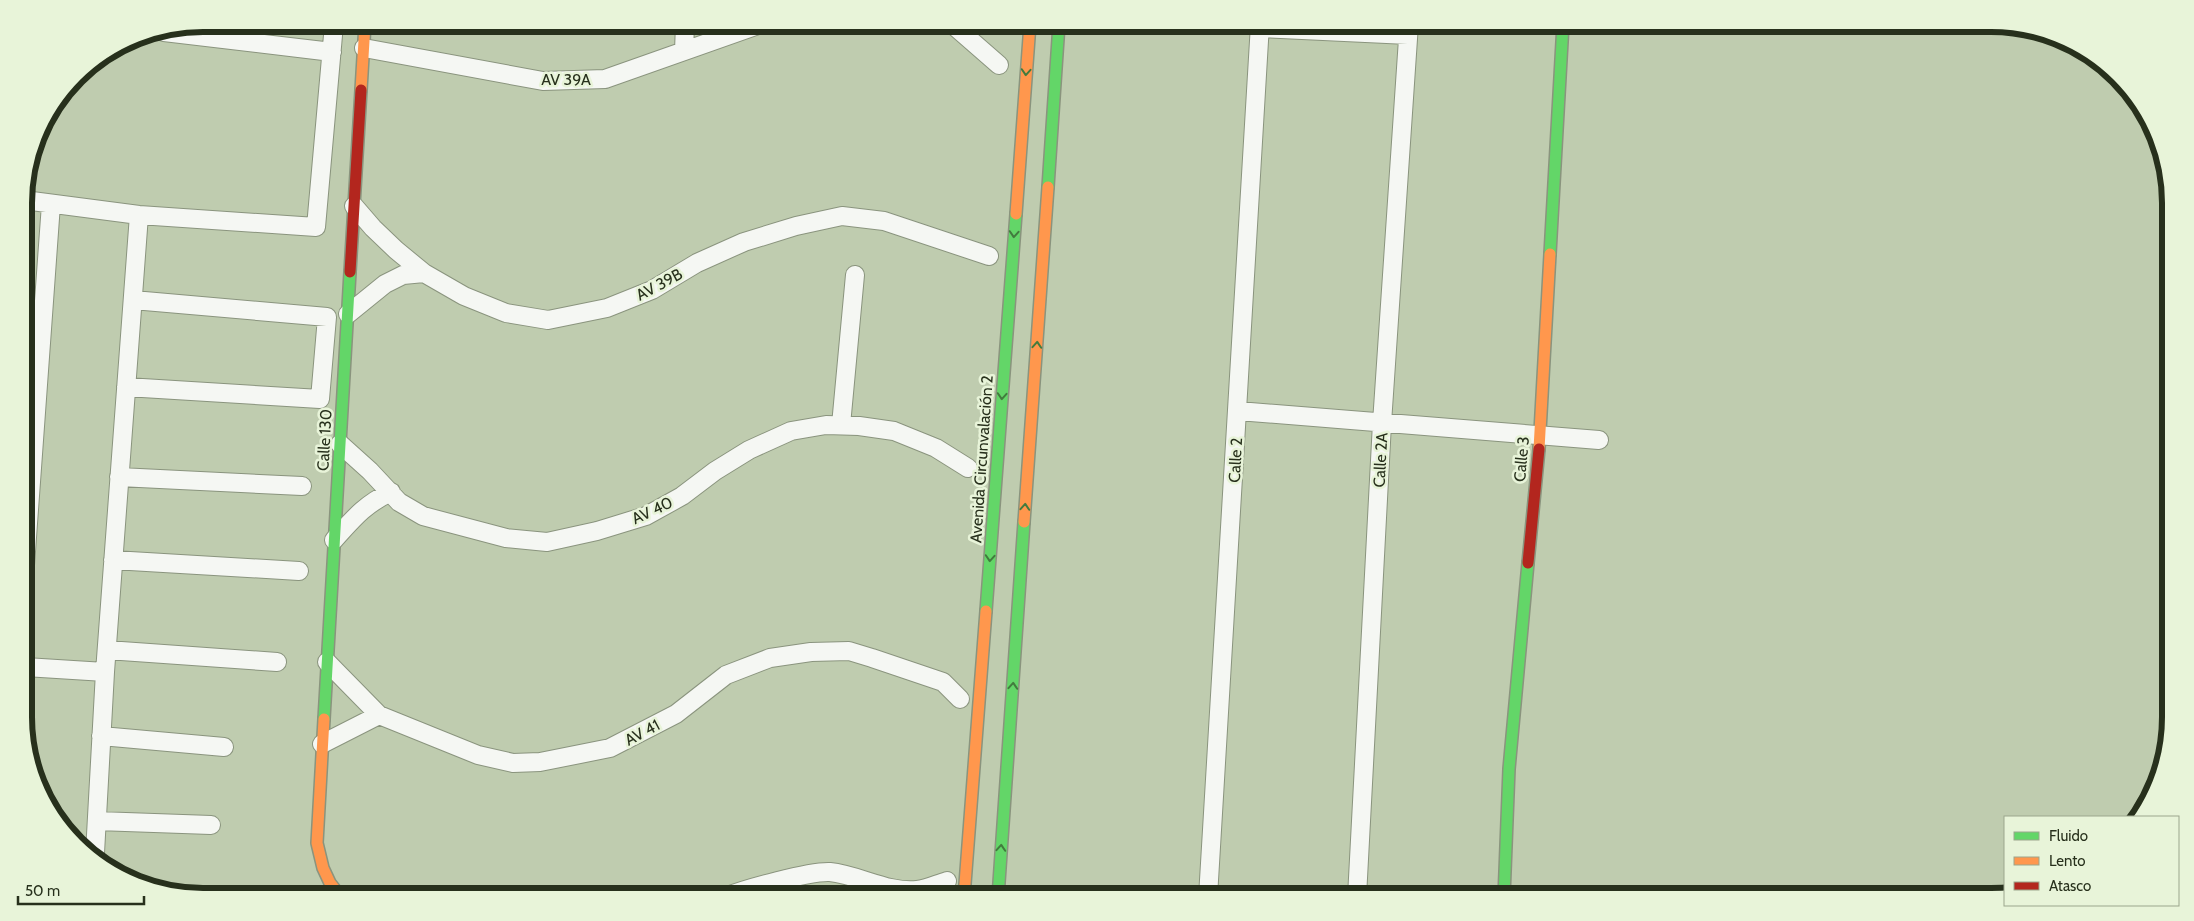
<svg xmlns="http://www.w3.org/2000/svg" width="2194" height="921" viewBox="0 0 2194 921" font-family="Cabin,sans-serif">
<rect width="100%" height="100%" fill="#bfccaf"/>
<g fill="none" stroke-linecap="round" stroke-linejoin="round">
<g stroke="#8a947e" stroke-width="20">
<path id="street" d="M952,24L999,65
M1259,28L1408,35
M164,32L332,52
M364,48L543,81L605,79L761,24
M684,51L685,24
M24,200L139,215L316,227L334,24
M354,206L373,228L396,250L424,273L464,296L506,313L548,320L607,308L652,290L697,263L744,242L796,226L842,216L884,221L989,256
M348,314L385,284L403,275L424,273
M126,387L320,399L327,317L133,300
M1238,411L1599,440
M841,425L855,275
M340,444L370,471L399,502L423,516L506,538L547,542L597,531L646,516L682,496L715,471L749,450L791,431L826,425L859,426L894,431L936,448L968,468
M119,477L302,486
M334,540C353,519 365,504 391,492
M113,560L299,571
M25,565L51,204
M107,650L277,662
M327,662L379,715L478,755L513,763L540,762L610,748L676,714L726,675L770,658L811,652L849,651L872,658L943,682L960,699
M25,667L105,672
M101,736L224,747
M322,744L379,715
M97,821L211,825
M95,853L105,672L139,215
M725,897C744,889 810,871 830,872C859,875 888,893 917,890C927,889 937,884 947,881
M1208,897L1260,24
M1357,897L1382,423L1409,24"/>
</g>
<g stroke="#8a947e" stroke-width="14">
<path id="fast" d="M1048,187L1059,24
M1550,254L1563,24
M986,611L1016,214
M324,719L350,272
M998,897L1024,522
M1504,897L1509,769L1528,563"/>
</g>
<g stroke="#8a947e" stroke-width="14">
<path id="slow" d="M361,90L365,24
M1016,214L1030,24
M1539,449L1550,254
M1024,522L1048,187
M324,719L317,843L323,868L330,883L341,897
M964,897L986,611"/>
</g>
<g stroke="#8a947e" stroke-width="14">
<path id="jam" d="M350,272L361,90
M1528,563L1539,449"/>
</g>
<use href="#street" stroke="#f5f7f3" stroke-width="18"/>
<use href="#fast" stroke="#63d668" stroke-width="11"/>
<use href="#slow" stroke="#ff974d" stroke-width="11"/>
<use href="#jam" stroke="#b3261e" stroke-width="11"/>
</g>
<defs><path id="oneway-chevron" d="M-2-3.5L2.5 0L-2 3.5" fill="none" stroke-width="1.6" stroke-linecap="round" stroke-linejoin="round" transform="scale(1.25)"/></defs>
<g stroke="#427b3e">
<use href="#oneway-chevron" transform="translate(1026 72) rotate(94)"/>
<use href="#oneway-chevron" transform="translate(1014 234) rotate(94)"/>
<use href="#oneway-chevron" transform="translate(1037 345) rotate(-86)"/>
<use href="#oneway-chevron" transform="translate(1002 396) rotate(94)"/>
<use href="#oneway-chevron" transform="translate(1025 507) rotate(-86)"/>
<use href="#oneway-chevron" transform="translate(990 558) rotate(94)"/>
<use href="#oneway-chevron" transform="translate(1013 686) rotate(-86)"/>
<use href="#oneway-chevron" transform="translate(1001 848) rotate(-86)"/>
</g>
<g text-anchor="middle" stroke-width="5" stroke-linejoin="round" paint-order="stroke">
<g font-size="16" fill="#27301c" stroke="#e8f4d9">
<text x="566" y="85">AV 39A</text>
<text transform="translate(659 284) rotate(-28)" y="6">AV 39B</text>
<text transform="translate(324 440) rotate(-87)" y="6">Calle 130</text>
<text transform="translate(981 459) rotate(-86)" y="6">Avenida Circunvalación 2</text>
<text transform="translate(1521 459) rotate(-85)" y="6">Calle 3</text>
<text transform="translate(1235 460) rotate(-87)" y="6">Calle 2</text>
<text transform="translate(1380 460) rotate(-87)" y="6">Calle 2A</text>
<text transform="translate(652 510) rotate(-25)" y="6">AV 40</text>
<text transform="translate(642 732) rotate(-28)" y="6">AV 41</text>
</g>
</g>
<path d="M0 0H2194V921H0ZM203 32H1991A171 171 0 0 1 2162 203V717A171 171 0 0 1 1991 888H203A171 171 0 0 1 32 717V203A171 171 0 0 1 203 32Z" fill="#e8f4d9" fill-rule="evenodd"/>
<path fill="none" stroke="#27301c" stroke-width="6" d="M203 32H1991A171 171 0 0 1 2162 203V717A171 171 0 0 1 1991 888H203A171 171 0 0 1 32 717V203A171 171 0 0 1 203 32Z"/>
<rect x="2004" y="816" width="175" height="90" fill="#e8f4d9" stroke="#9ba68d"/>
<rect x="2014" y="832" width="25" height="8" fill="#63d668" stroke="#9ba68d"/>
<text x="2049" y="841" font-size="15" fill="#27301c">Fluido</text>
<rect x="2014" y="857" width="25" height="8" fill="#ff974d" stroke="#9ba68d"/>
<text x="2049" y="866" font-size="15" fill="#27301c">Lento</text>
<rect x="2014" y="882" width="25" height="8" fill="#b3261e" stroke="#9ba68d"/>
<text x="2049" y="891" font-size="15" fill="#27301c">Atasco</text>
<path d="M18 896v8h126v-8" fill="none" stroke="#27301c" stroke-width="2.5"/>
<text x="25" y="896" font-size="15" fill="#27301c" stroke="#e8f4d9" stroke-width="4" paint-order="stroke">50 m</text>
</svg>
